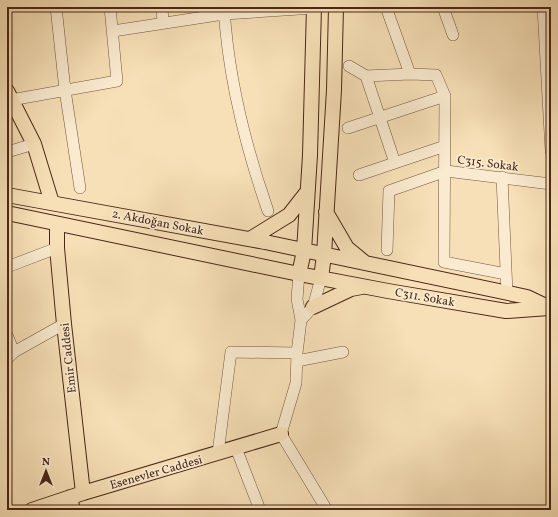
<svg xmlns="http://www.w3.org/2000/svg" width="558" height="517" viewBox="0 0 558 517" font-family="Vollkorn,serif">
<rect width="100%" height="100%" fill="#f7e0b7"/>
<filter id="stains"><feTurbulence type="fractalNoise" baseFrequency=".005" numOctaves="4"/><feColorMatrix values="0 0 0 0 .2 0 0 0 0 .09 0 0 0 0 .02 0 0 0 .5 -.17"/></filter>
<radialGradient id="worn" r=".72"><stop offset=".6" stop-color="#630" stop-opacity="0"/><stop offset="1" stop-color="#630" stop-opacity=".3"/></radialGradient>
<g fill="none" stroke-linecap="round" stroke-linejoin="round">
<g stroke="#74553f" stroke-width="12">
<path id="minor" d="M56,7L65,90L80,188
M162,7L163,23
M224,7C228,77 245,145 268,211
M386,7L410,74
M443,7L453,35
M543,7L551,151
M113,31L224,14L314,8
M349,66L366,76L395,163
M366,76L410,74L436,75L445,96L444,262L506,274
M11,100L117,81L110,7
M348,128L445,96
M7,152L34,144
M359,175L445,146
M502,177L507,293
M387,250L389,191L446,171L551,184
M7,267L57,248
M299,274L297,299L301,320L297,353L296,383L281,434L327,510
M301,320L313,307L321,278
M7,335L14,352
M7,359L14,352L64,324
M297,361L343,352
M236,448L260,510
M218,453L231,352L297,353"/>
</g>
<g stroke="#492717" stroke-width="16">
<path id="major" d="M7,91L34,144L52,203
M7,195L265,242L527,297L550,308
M326,212L347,248L364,262
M7,213L299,274L388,291L506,311L549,308
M57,224V248L64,324L83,493
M250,239L289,215L307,192
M299,274L304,251L310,155L314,7
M321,278L324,255L334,90L336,7
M313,307L351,289L362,287
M70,497L73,510
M32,510L83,493L281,434"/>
</g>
<use href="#minor" stroke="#faebd0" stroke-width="11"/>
<use href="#major" stroke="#f7e0b7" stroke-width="14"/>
</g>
<g text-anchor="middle" stroke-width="3.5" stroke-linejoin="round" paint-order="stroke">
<g font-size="12" fill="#492717" stroke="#faebd0">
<text transform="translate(488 163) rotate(7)" y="4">C315. Sokak</text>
<text transform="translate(158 222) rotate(11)" y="4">2. Akdoğan Sokak</text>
<text transform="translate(425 297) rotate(10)" y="4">C311. Sokak</text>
<text transform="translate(68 358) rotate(-96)" y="4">Emir Caddesi</text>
<text transform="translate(156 472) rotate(-16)" y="4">Esenevler Caddesi</text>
</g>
</g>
<rect width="558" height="517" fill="none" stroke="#f7e0b7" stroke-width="24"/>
<rect x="8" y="8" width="542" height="501" fill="none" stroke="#492717" stroke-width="2"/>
<rect x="12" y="12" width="534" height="493" fill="none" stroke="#492717"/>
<g transform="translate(46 471)" stroke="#faebd0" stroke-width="3" paint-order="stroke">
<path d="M0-3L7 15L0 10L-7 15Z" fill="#492717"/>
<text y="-6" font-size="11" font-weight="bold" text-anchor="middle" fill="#492717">N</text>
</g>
<rect width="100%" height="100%" filter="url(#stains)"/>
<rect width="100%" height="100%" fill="url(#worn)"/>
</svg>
